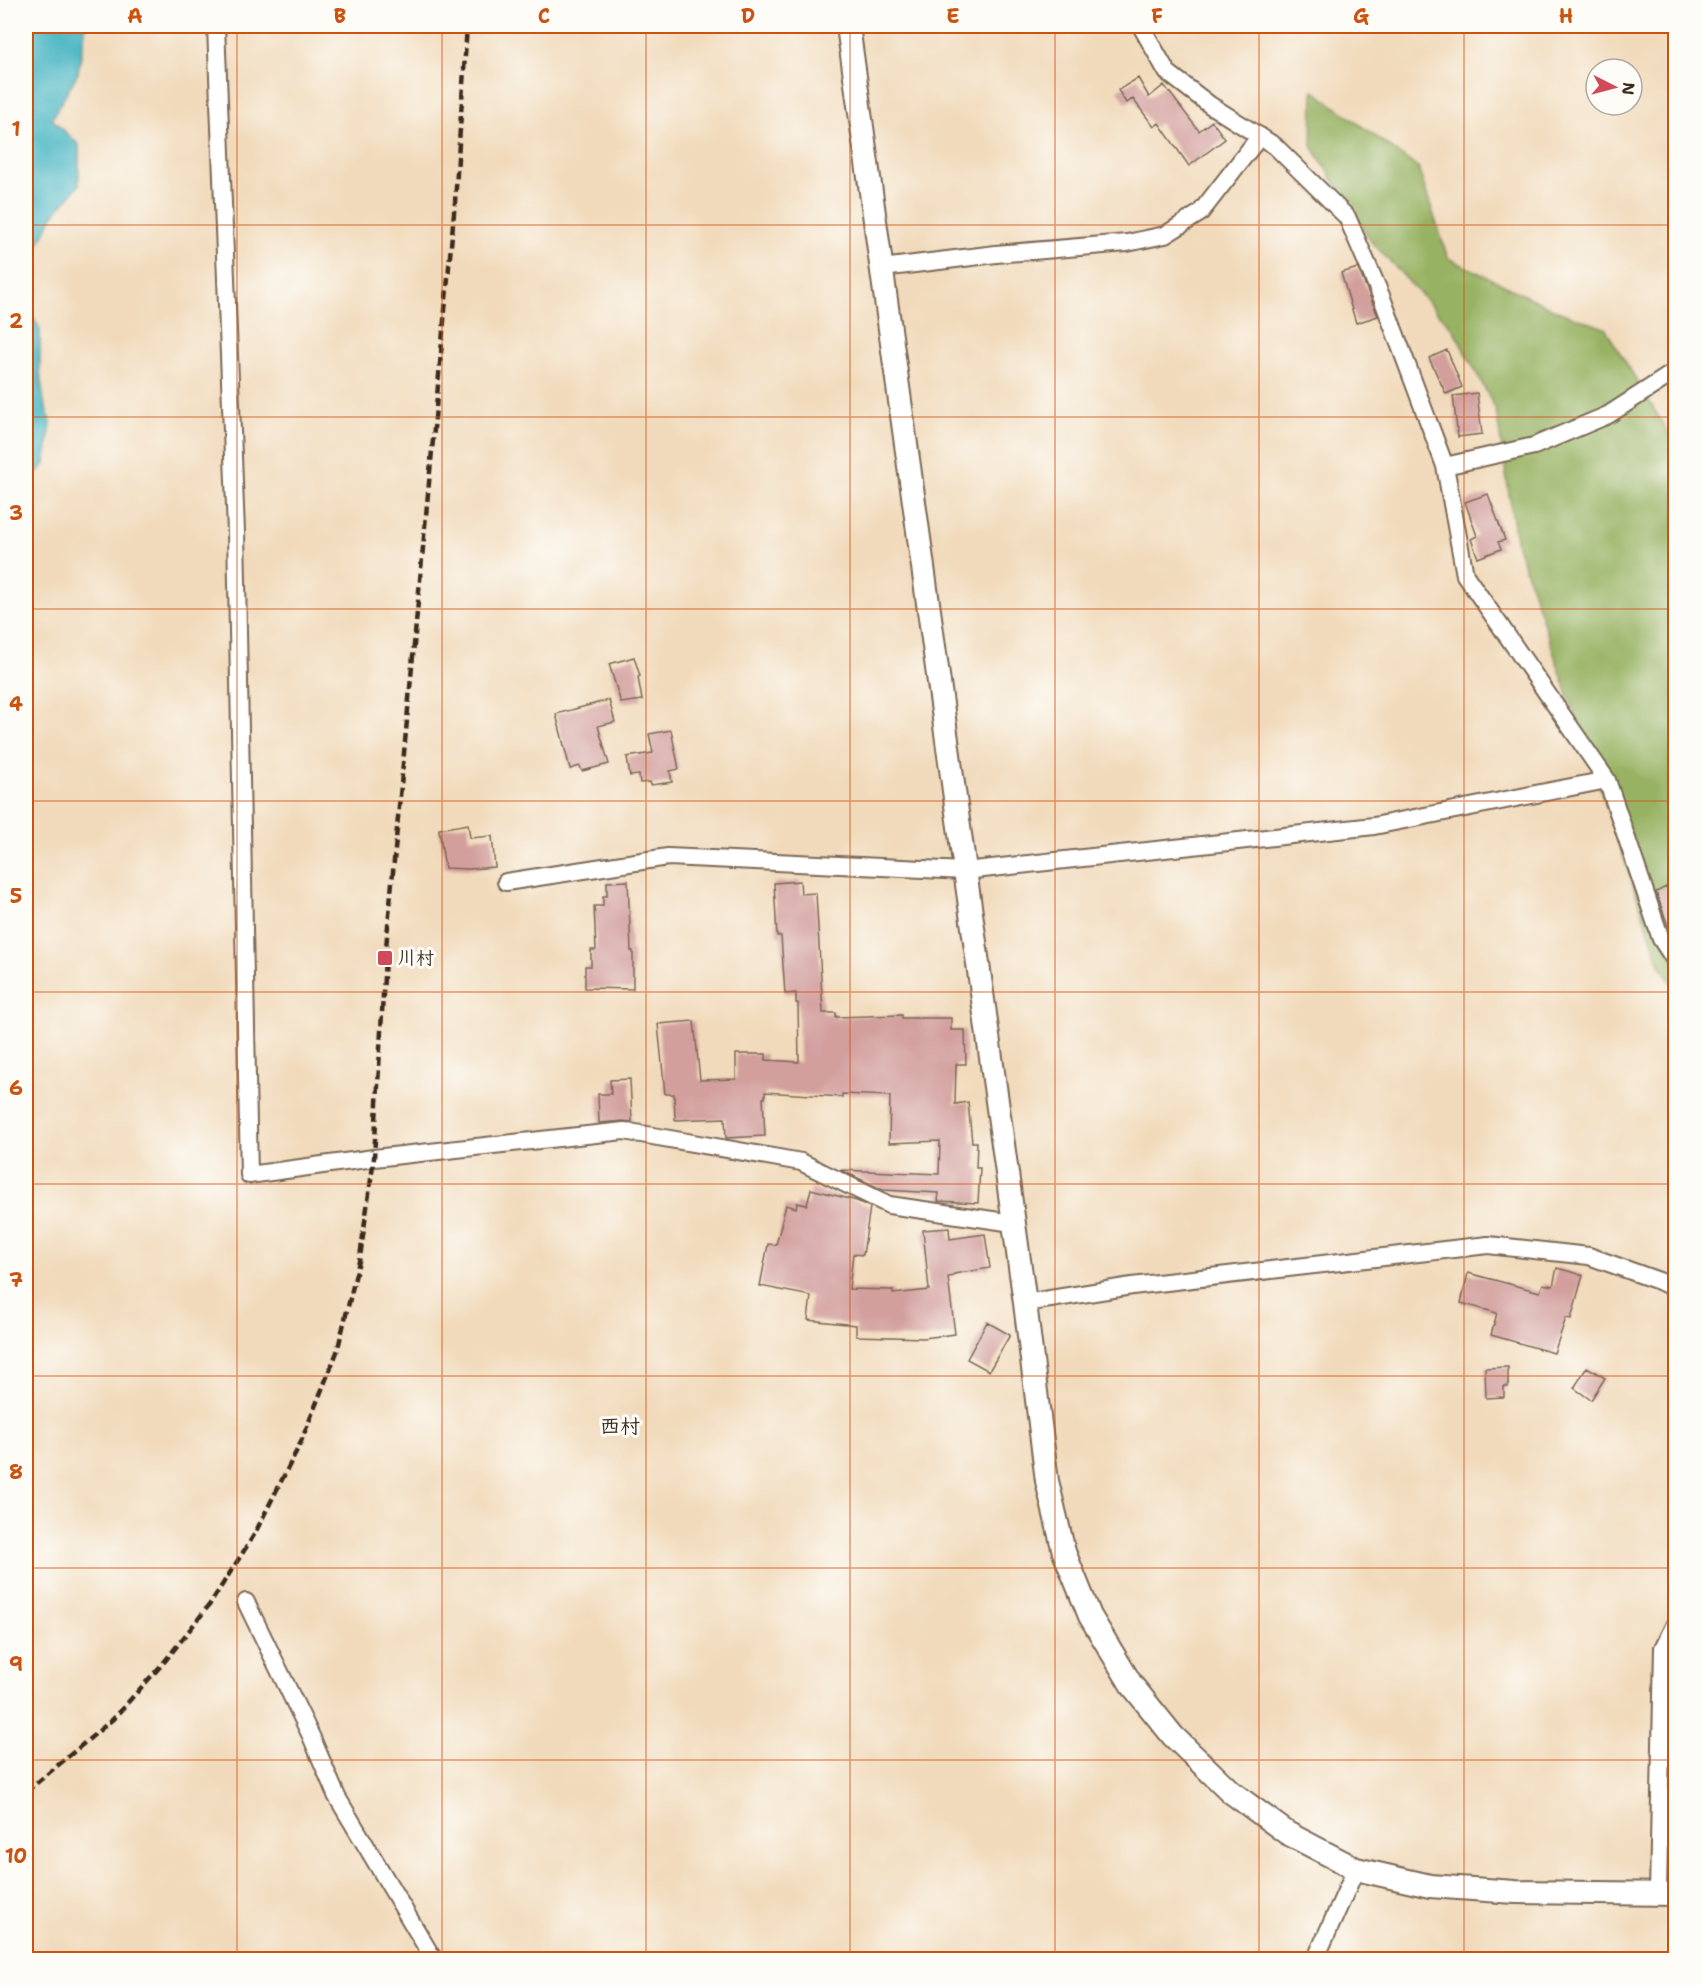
<svg xmlns="http://www.w3.org/2000/svg" width="1701" height="1985" viewBox="0 0 1701 1985" font-family="'Shantell Sans','Klee One',sans-serif">
<rect width="100%" height="100%" fill="#fdfcf7"/>
<filter id="ink" filterUnits="userSpaceOnUse"><feTurbulence type="fractalNoise" baseFrequency=".0167" numOctaves="2"/><feDisplacementMap in="SourceGraphic" scale="12" xChannelSelector="R" yChannelSelector="G"/><feConvolveMatrix kernelMatrix="1 2 1 2 8 2 1 2 1" color-interpolation-filters="sRGB"/></filter>
<filter id="wash" filterUnits="userSpaceOnUse"><feTurbulence type="fractalNoise" baseFrequency=".008" numOctaves="4" result="noise"/><feDisplacementMap in="SourceGraphic" scale="24" xChannelSelector="R" yChannelSelector="G"/><feGaussianBlur stdDeviation="1.35" result="paint"/><feColorMatrix in="noise" values="0 0 0 0 0 0 0 0 0 0 0 0 0 0 0 0 0 1.4 0 .05"/><feComposite in="paint" operator="in"/></filter>
<g filter="url(#wash)">
<rect width="100%" height="100%" fill="#f1dabb"/>
<path fill="#98b263" stroke="#6a6e40" stroke-width="1.5" d="M1313,90L1418,168L1448,258L1557,311L1605,328L1675,444V989L1660,964L1517,545L1496,410L1453,329L1371,241L1312,146Z"/>
<path fill="#47b5c3" stroke="#417070" stroke-width="1.5" d="M26,26H86L78,73L52,119L79,145V185L53,216L38,246L33,282L26,306L40,329V371L44,402L51,424L45,464L26,484Z"/>
<g id="blocks">
<path fill="#d29f9d" d="M1138,78L1149,97L1164,85L1199,131L1212,121L1225,139L1189,166L1159,123L1154,127L1133,99L1126,103L1118,90Z
M1358,268L1378,316L1356,323L1341,273Z
M1447,350L1462,387L1446,394L1429,358Z
M1477,393L1482,434L1458,437L1453,396Z
M1488,494L1505,540L1498,542L1501,549L1478,558L1471,539L1477,536L1465,502Z
M634,657L640,676L638,677L642,700L621,703L609,664Z
M609,700L615,722L598,726L609,764L582,771L580,766L570,769L556,714Z
M671,730L679,769L670,771L672,782L651,785L650,782L640,783L639,775L630,776L627,757L653,753L649,734Z
M468,824L470,838L492,836L495,867L469,869L445,868L439,829Z
M628,881L631,951H633V989L585,988V966H591V950H596L594,906H603V896H607V882Z
M800,881L801,894L816,893L823,1013H836V1017L902,1015V1018H951V1030H965L966,1064H956L955,1104L968,1102L972,1142H977L976,1168H980L978,1203L938,1201L939,1193L883,1190L841,1170L939,1174L940,1141L889,1143L890,1096L842,1094V1097L765,1092V1098H763L765,1136L726,1138L725,1118L675,1120L674,1094H665L658,1024L694,1021L700,1080L736,1079V1054H766V1060L799,1062L798,1003H796V993L785,994L781,936H777L774,883Z
M1670,885L1676,896V942L1670,931L1656,892Z
M630,1079L632,1122L623,1121L599,1123L598,1094H611L610,1080Z
M811,1189L857,1201L870,1207L863,1255L853,1254L849,1289L893,1290V1294L929,1290L923,1230L949,1228L950,1239L985,1234L990,1268L954,1274V1276L948,1277L955,1334L924,1338L856,1336V1325L808,1320L811,1296L760,1286L768,1244L776,1245L786,1205L796,1208L797,1203L807,1205Z
M1557,1268L1583,1275L1571,1319L1566,1318L1554,1353L1491,1335L1497,1313L1461,1303L1468,1273L1540,1292L1543,1284L1553,1286Z
M987,1322L1010,1335L989,1371L967,1359Z
M1508,1367V1387L1504,1386V1397L1486,1398L1485,1368Z
M1587,1367L1605,1378L1591,1400L1574,1388Z"/>
</g>
</g>
<g filter="url(#ink)">
<use href="#blocks" fill-opacity="0" stroke="#7b6855" stroke-width="1.5"/>
<g fill="none" stroke-linecap="round" stroke-linejoin="round">
<g stroke="#7b6855" stroke-width="20">
<path id="street" d="M216,26L236,532L249,1175L374,1158L624,1131L801,1162L889,1205L1013,1223
M1141,26L1167,72L1210,105L1275,146L1347,217L1382,298L1445,466L1465,575L1607,780L1661,939L1676,962
M882,268L996,254L1127,243L1165,235L1200,213L1260,136
M1445,466L1534,446L1608,415L1676,371
M506,882L668,857L965,871L1374,826L1607,780
M1025,1303L1132,1286L1488,1245L1589,1256L1659,1281L1676,1289
M246,1602L311,1736L337,1797L434,1960
M1658,1893L1663,1648L1676,1622
M1315,1960L1356,1869"/>
</g>
<g stroke="#7b6855" stroke-width="26">
<path id="secondary" d="M848,26L1025,1303L1047,1481L1064,1552L1090,1616L1131,1684L1173,1736L1231,1792L1287,1833L1356,1869L1430,1886L1515,1892L1676,1894"/>
</g>
<use href="#street" stroke="#fff" stroke-width="16"/>
<use href="#secondary" stroke="#fff" stroke-width="22"/>
<path stroke="#3b2a1e" stroke-width="4.5" stroke-dasharray="9 4.5" stroke-linecap="butt" d="M26,1792L113,1719L165,1661L210,1604L254,1535L300,1444L337,1352L360,1257L374,1158L385,958L455,202L467,26"/>
</g>
</g>
<path fill="none" stroke="#ce520f" stroke-width="1.5" stroke-opacity="0.55" d="M237,26V1960M442,26V1960M646,26V1960M850,26V1960M1055,26V1960M1259,26V1960M1464,26V1960M26,225H1676M26,417H1676M26,609H1676M26,801H1676M26,992H1676M26,1184H1676M26,1376H1676M26,1568H1676M26,1760H1676"/>
<rect fill="#d1495b" stroke="#fdfcf7" stroke-width="2" x="377" y="950" width="16" height="16" rx="3"/>
<g text-anchor="middle" stroke-width="6" stroke-linejoin="round" paint-order="stroke">
<g font-size="18" font-weight="bold" fill="#3b2a1e" stroke="#fdfcf7" text-anchor="start">
<text x="398" y="964">川村</text>
</g>
<g font-size="20" font-weight="bold" fill="#3b2a1e" stroke="#fdfcf7">
<text x="620" y="1433">西村</text>
</g>
</g>
<rect width="1701" height="1985" fill="none" stroke="#fdfcf7" stroke-width="66"/>
<g transform="translate(1614 87) rotate(96)"><circle r="28" fill="#fdfcf7" stroke="#afa8a0" stroke-width="1.5"/>
<path d="M0-4.5L10 22L0 15L-10 22Z" fill="#d1495b"/>
<text y="-9" font-size="16" font-weight="bold" text-anchor="middle" fill="#3b2a1e">N</text>
</g>
<rect x="33" y="33" width="1635" height="1919" fill="none" stroke="#ce520f" stroke-width="2"/>
<g font-size="20" text-anchor="middle" font-weight="bold" fill="#ce520f">
<text x="135" y="23">A</text>
<text x="340" y="23">B</text>
<text x="544" y="23">C</text>
<text x="748" y="23">D</text>
<text x="953" y="23">E</text>
<text x="1157" y="23">F</text>
<text x="1361" y="23">G</text>
<text x="1566" y="23">H</text>
<text x="16" y="136">1</text>
<text x="16" y="328">2</text>
<text x="16" y="520">3</text>
<text x="16" y="711">4</text>
<text x="16" y="903">5</text>
<text x="16" y="1095">6</text>
<text x="16" y="1287">7</text>
<text x="16" y="1479">8</text>
<text x="16" y="1671">9</text>
<text x="16" y="1863">10</text>
</g>
</svg>
